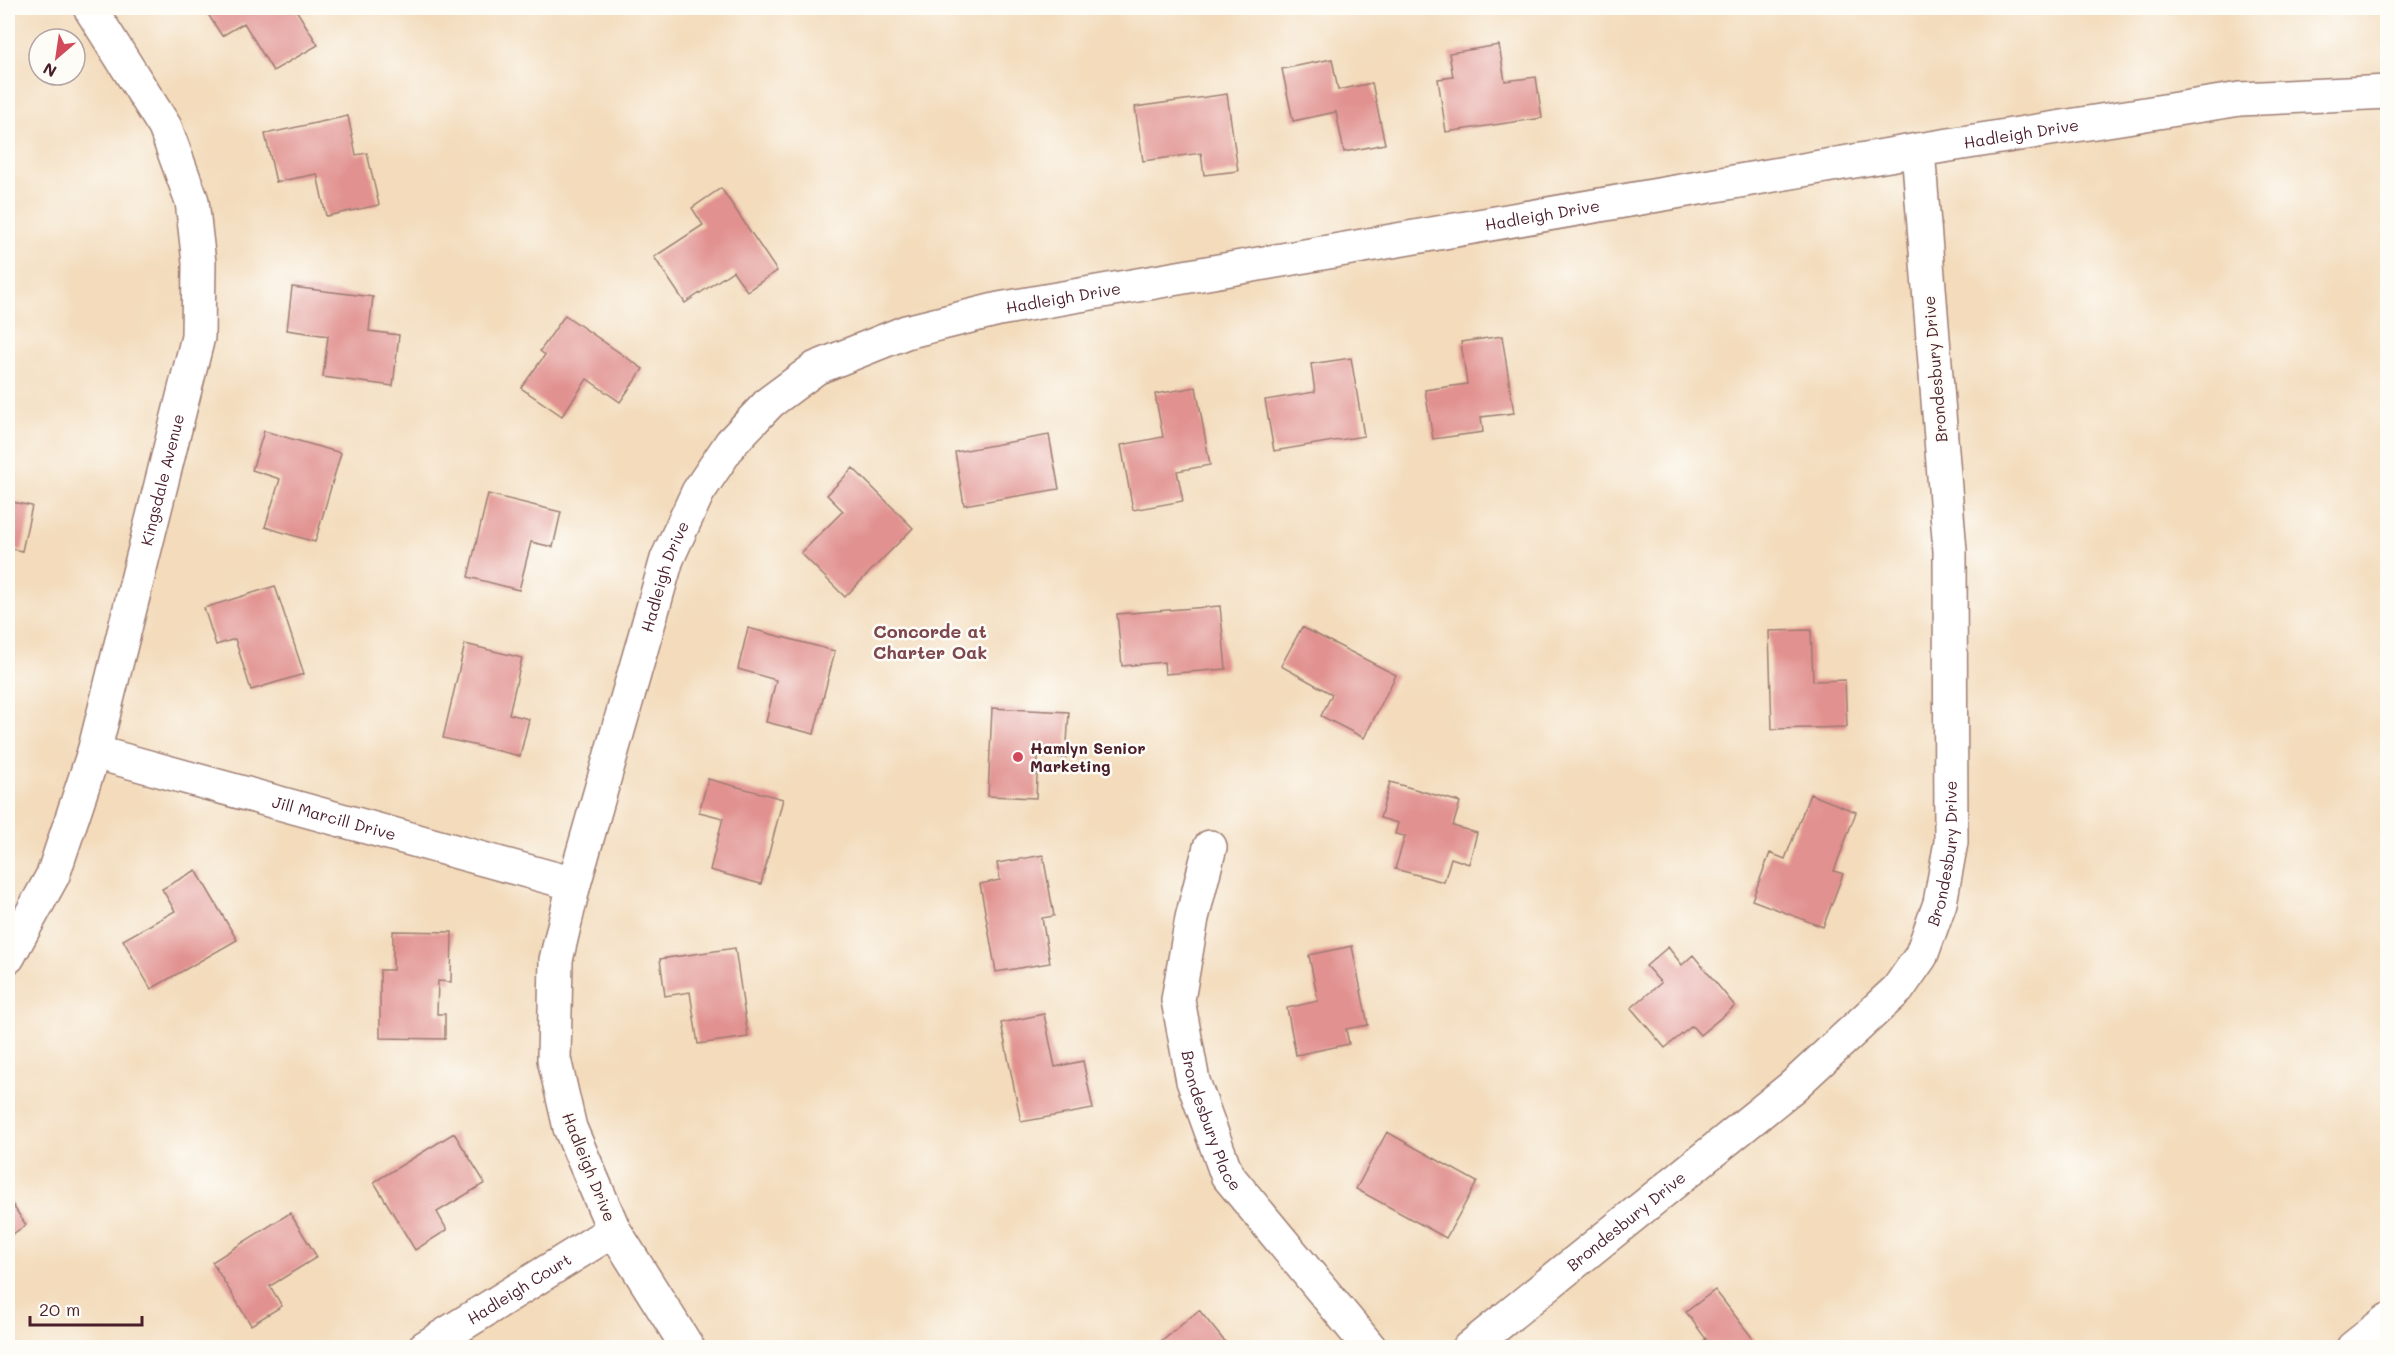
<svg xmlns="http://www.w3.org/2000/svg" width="2395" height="1355" viewBox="0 0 2395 1355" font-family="Mali,sans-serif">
<rect width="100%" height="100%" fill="#fdfcf7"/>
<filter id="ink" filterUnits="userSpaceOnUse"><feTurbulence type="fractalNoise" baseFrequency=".0167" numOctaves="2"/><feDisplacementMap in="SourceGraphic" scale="12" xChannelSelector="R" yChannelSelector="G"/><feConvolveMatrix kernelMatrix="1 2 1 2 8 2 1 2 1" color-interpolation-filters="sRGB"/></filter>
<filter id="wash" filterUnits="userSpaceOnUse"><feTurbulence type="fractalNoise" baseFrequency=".008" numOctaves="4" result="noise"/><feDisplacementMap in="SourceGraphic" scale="24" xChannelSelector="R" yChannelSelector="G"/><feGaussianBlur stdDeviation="1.35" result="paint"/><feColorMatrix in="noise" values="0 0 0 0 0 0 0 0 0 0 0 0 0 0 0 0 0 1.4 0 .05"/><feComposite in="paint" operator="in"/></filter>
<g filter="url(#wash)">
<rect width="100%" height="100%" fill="#f3dbbb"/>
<g id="blocks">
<path fill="#e1918f" d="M204,8H295L318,45L273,71L244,23L222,36Z
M1499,45L1505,81L1536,77L1542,118L1446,132L1438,79L1453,77L1449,53Z
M1332,59L1338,90L1372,83L1385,144L1344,152L1336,112L1293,121L1282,69Z
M1227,94L1238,171L1204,175L1201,153L1143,161L1135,107Z
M348,116L356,155L367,153L379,205L326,216L317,174L276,182L265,134Z
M721,188L777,271L747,291L733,271L685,303L654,257L703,225L692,208Z
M292,287L373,297L369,331L399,335L393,386L323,377L328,336L287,330Z
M565,315L643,369L620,402L587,379L562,416L521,388L545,355L540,351Z
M1502,336L1514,413L1481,417L1483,432L1433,439L1425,390L1467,384L1461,342Z
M1351,358L1364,436L1274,451L1265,400L1315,392L1311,364Z
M1196,387L1210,465L1177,471L1183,501L1133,510L1121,445L1163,437L1155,394Z
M264,431L341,453L315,542L265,527L280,479L252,470Z
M1049,435L1059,489L964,505L955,452Z
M853,468L913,528L845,597L801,553L843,511L827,495Z
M488,494L561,512L553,547L531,542L519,590L468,577Z
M8,501L32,506L22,551L8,548Z
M275,586L304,674L251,690L235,639L216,645L204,608Z
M1220,606L1226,669L1165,674L1164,662L1122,666L1117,614Z
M1302,627L1396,675L1364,738L1321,716L1332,694L1281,666Z
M748,628L835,651L814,734L766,722L776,680L738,669Z
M1811,630L1813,681L1845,680L1847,727L1772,729L1769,631Z
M465,644L522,658L509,714L529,719L520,756L443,738Z
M992,708L1069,712L1066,758L1038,756L1036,798L988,796Z
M708,779L783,799L761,884L710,870L723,818L699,812Z
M1390,782L1460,802L1453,826L1477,833L1469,864L1451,858L1444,882L1395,869L1405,836L1395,834L1398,823L1380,818Z
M1810,794L1856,812L1834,871L1843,874L1823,927L1752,900L1770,853L1785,859Z
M1043,855L1054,916L1042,918L1050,963L996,972L980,884L1000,880L997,863Z
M196,870L237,940L151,989L123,940L175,911L162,889Z
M393,931L452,932L451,982L438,981L437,1014H445V1039L380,1038V970H393Z
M1352,946L1368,1025L1346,1029L1349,1044L1296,1055L1287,1008L1318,1001L1309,955Z
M1668,947L1682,965L1693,955L1735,1006L1700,1035L1692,1026L1665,1048L1631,1008L1661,983L1646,966Z
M735,948L748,1037L698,1044L690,992L665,996L660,959Z
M1044,1014L1055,1067L1083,1061L1093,1109L1021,1122L1001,1023Z
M1387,1132L1477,1182L1446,1238L1356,1189Z
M454,1133L485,1183L437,1212L447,1230L415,1250L374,1182Z
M8,1198L26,1225L8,1237Z
M290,1213L317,1257L270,1286L282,1306L251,1325L212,1262Z
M1715,1290L1754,1340L1745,1348H1695L1706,1339L1686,1312Z
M1199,1310L1230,1348H1154Z"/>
</g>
</g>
<g filter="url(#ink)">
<use href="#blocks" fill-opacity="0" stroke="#9e7d73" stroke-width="1.5"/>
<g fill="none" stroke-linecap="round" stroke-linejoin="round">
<g stroke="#9e7d73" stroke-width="36">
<g id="minor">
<path id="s1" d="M94,752L574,884"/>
<path id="s2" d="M1210,847L1192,918L1178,1000L1193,1081L1227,1175L1370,1348"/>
<path id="s3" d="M8,957L53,875L94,752L198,337L199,263L192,201L165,127L90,8"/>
<path id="s4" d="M424,1348L614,1230"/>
<path id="s5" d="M688,1348L614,1230L570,1128L554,1059L556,960L574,884L667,559L698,492L731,443L770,402L816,368L906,332L999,309L1918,150L2240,99L2388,92"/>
<path id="s6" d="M1469,1348L1792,1087L1898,989L1921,956L1940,903L1951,842L1950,551L1918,150"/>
<path d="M2353,1348L2388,1320"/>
</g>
</g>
<use href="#minor" stroke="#fff" stroke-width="33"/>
</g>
</g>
<circle fill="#d1495b" stroke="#fdfcf7" stroke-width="2" cx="1018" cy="757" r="6"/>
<g text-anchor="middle" stroke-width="5" stroke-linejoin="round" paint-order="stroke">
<g font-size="16" fill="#4a1f2b" stroke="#fdfcf7">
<text dy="6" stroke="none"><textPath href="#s5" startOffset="2313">Hadleigh Drive</textPath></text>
<text dy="6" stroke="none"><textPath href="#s5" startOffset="1827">Hadleigh Drive</textPath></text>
<text dy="6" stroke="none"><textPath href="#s5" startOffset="1341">Hadleigh Drive</textPath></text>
<text transform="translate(1935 369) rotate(-95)" y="6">Brondesbury Drive</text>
<text dy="6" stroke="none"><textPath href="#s3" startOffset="504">Kingsdale Avenue</textPath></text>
<text dy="6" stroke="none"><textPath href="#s5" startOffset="819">Hadleigh Drive</textPath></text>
<text dy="6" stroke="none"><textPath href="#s1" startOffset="249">Jill Marcill Drive</textPath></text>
<text dy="6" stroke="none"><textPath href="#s6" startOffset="706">Brondesbury Drive</textPath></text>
<text dy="6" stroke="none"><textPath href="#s2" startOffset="282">Brondesbury Place</textPath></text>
<text transform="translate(589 1167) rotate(68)" y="6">Hadleigh Drive</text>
<text dy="6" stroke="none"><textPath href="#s6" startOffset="202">Brondesbury Drive</textPath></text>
<text dy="6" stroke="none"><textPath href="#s4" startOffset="112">Hadleigh Court</textPath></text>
</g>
<g font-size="16" font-weight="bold" fill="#4a1f2b" stroke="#fdfcf7" text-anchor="start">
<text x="1030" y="754">Hamlyn Senior<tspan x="1030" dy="18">Marketing</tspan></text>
</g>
<g font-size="18" font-weight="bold" fill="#7f474e" stroke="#fdfcf7">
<text x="930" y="638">Concorde at<tspan x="930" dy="21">Charter Oak</tspan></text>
</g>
</g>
<rect width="2395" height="1355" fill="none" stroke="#fdfcf7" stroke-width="30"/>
<g transform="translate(57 57) rotate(209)"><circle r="28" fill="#fdfcf7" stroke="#b5a4a5" stroke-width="1.5"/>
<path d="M0-4.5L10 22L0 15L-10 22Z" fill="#d1495b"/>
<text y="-9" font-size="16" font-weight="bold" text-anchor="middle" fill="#4a1f2b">N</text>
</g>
<path d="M30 1316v9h112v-9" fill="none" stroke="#4a1f2b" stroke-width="3"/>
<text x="39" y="1316" font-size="18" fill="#4a1f2b" stroke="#fdfcf7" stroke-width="4.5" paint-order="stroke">20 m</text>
</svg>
